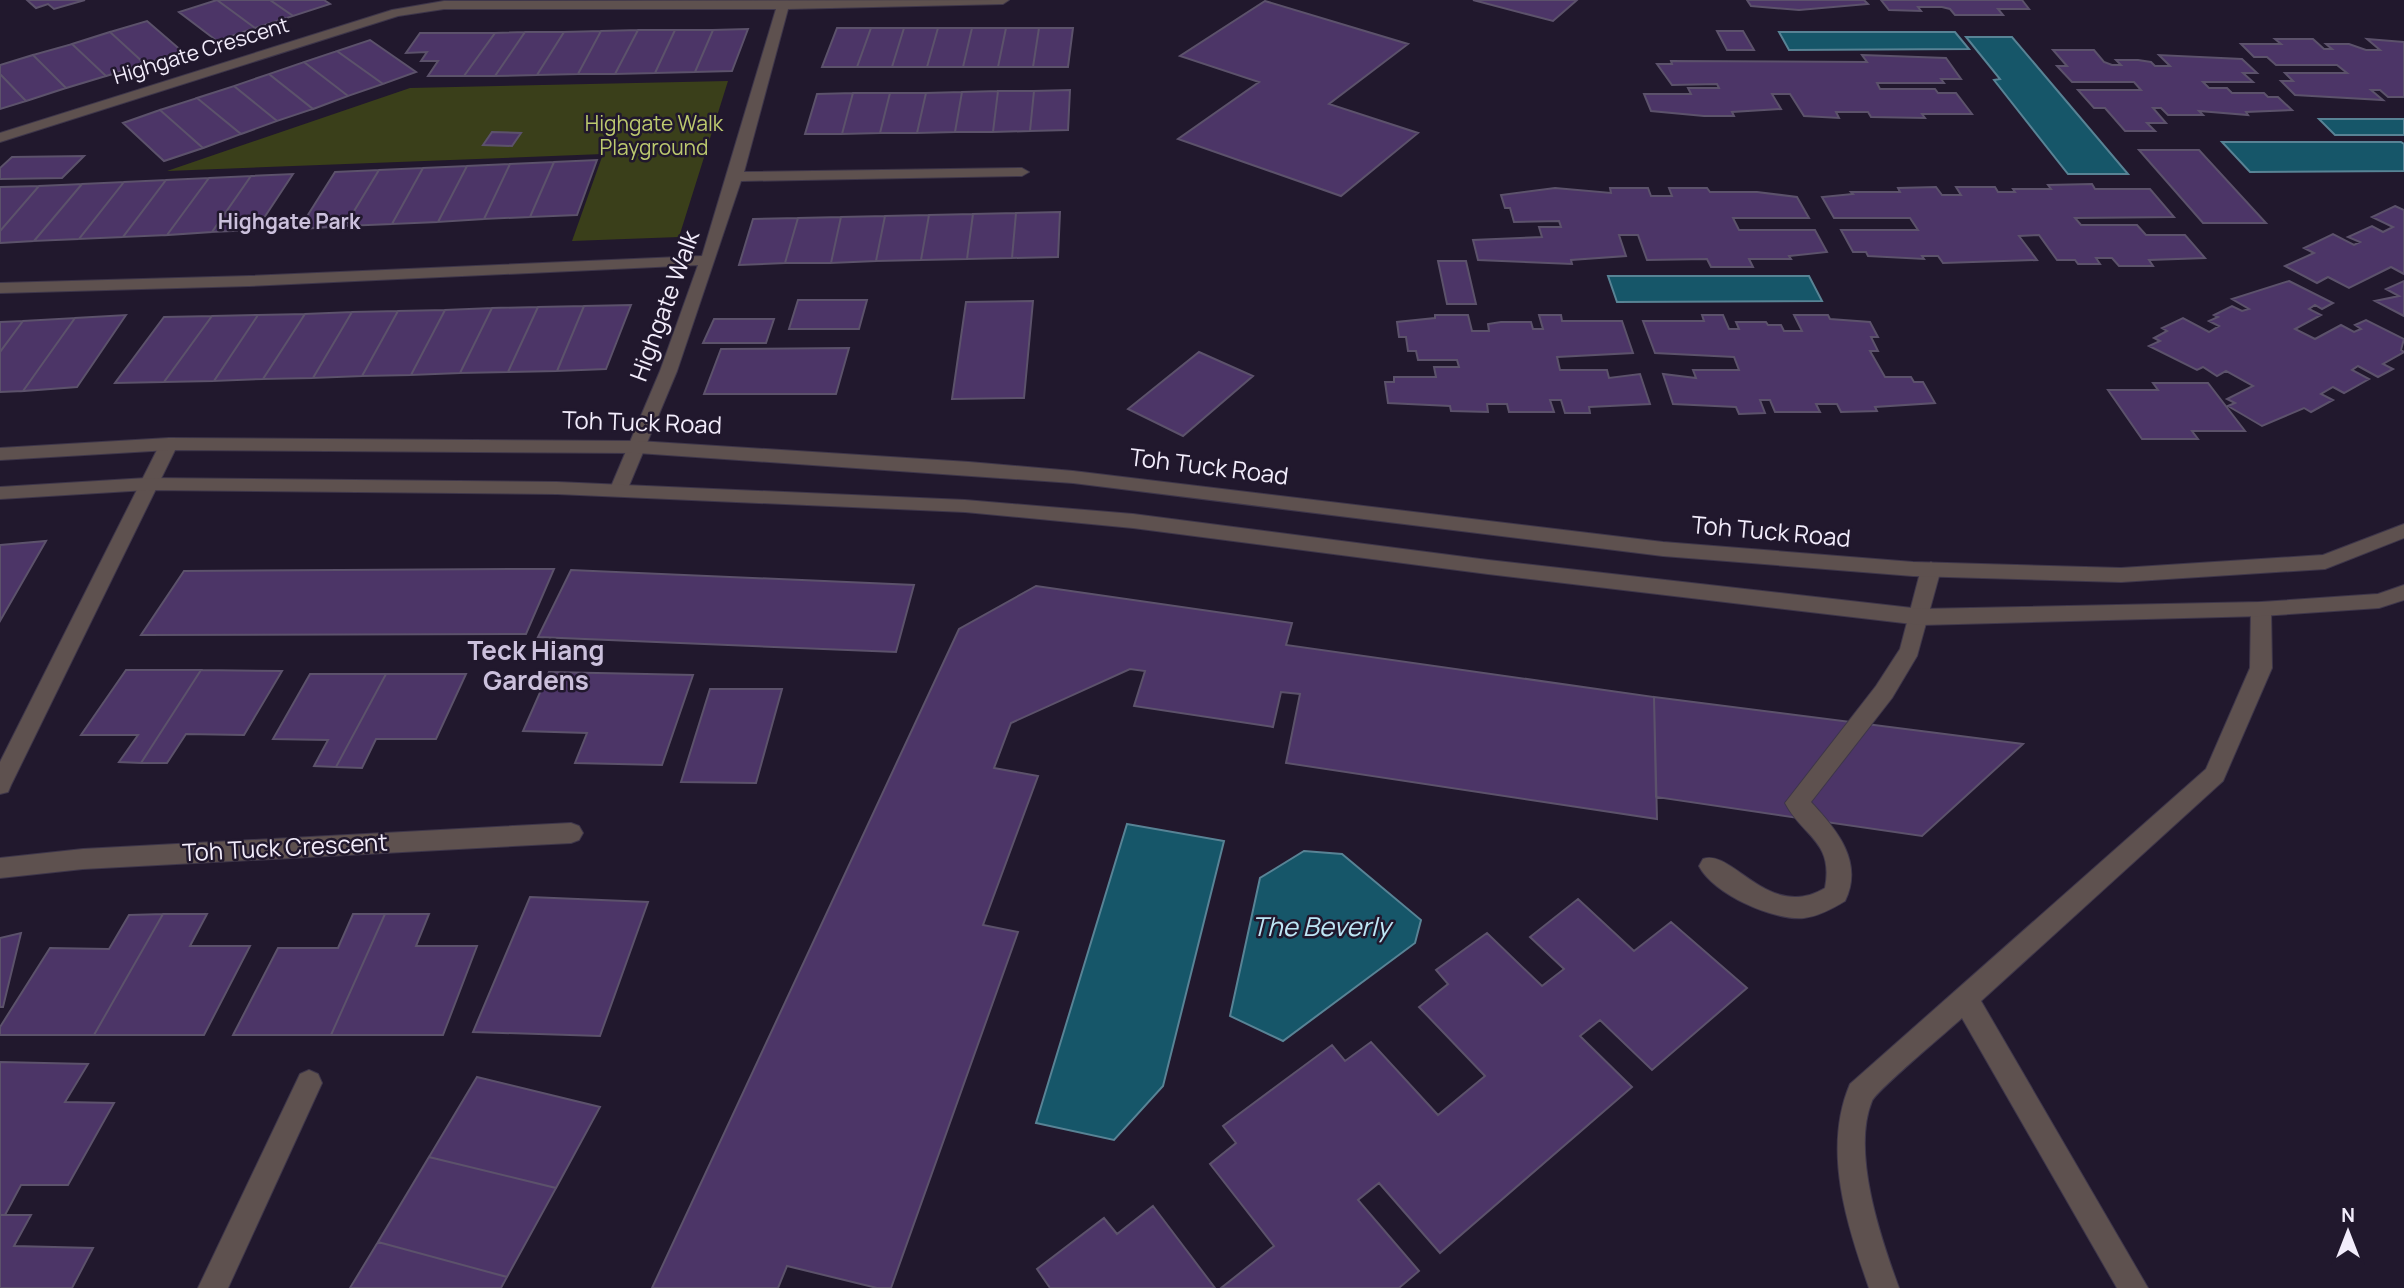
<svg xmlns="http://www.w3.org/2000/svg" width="2404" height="1288" viewBox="0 0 2404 1288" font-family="Manrope,sans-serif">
<rect width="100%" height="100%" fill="#21182d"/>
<path fill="#3a3f1a" d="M728,81L679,237L572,241L603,154L167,171L410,88Z"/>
<path fill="#165669" stroke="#588395" stroke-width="2" d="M1779,32H1955L1969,49L1789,50Z
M1966,37H2012L2128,174H2068L1994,80L2000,79Z
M2319,119H2404V135H2335Z
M2222,142H2401L2404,144V171L2250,172Z
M1608,276H1809L1822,301L1617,302Z
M1127,824L1224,841L1163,1086L1114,1140L1036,1123Z
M1304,851L1342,854L1421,920L1415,943L1283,1041L1230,1016L1260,878Z"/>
<path fill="#4c3567" stroke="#5c526b" stroke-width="2" d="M27,0H85L54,9L48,4L36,8Z
M217,0L255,28L217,41L179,12Z
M217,0H270L293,16L255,28Z
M270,0H324L330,4L293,16Z
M1473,0H1577L1553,21Z
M1747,0H1864L1868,4L1799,10L1751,6Z
M1881,0H2022L2029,9H1998L2003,15H1955L1950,9L1942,7H1918L1921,11L1889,10Z
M1265,1L1408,44L1329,104L1418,133L1341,196L1178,139L1259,82L1180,56Z
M147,21L183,52L145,64L110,32Z
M837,28H871L857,67H822Z
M871,28H904L892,67H857Z
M904,28H938L927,67H892Z
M938,28H972L963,67H927Z
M972,28H1006L998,67H963Z
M1006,28H1039L1033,67H998Z
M1039,28H1073L1068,67H1033Z
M748,29L732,71L695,72L713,30Z
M638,30L615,74H578L601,31Z
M638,30H675L655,73L615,74Z
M675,30H713L695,72L655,73Z
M601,31L578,74L537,75L564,32Z
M1717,31H1743L1754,50H1727Z
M110,32L145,64L106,76L72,44Z
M525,32L495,76H464L495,33Z
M525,32H564L537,75L495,76Z
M420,33H495L464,76H428L438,61H421L427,52L406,53Z
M2275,39H2313L2324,49H2332L2326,44H2349L2366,50H2380L2367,39L2404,42V97H2388L2380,90H2371L2383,100L2295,95L2281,81H2293L2285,73H2347L2337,65H2276L2267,57H2254L2241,44H2281Z
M370,40L416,72L383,84L337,51Z
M72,44L106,76L66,88L33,55Z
M2053,50H2094L2104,62L2112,65H2121L2116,60H2138L2151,62L2155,66H2170L2159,55L2242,59L2257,73H2243L2253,82H2203L2209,88H2227L2232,93H2264L2268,97H2278L2292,110L2246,112L2248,115L2199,111L2203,115H2168L2161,108H2153L2166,123H2147L2155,131H2125L2105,108H2094L2078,90H2141L2134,82H2072L2057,66H2067Z
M337,51L383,84L348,96L304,62Z
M33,55L66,88L26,101L0,74V65Z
M1862,55L1946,58L1961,79H1941L1944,83H1877L1880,89H1935L1938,93H1956L1972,114H1922L1925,118L1871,117L1868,112H1836L1839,118L1804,116L1790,94H1772L1781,109L1732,112L1734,116H1704L1651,111L1644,94H1691L1688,88H1719L1717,84L1672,85L1657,64H1672L1671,61L1867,62Z
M304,62L348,96L313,109L269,74Z
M0,74L26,101L0,109Z
M269,74L313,109L277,121L234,86Z
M234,86L277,121L241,134L197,98Z
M1070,90L1068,130L1030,131L1034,91Z
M998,91L993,132H955L962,92Z
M998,91H1034L1030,131L993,132Z
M962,92L955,132L917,133L926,93Z
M853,93L842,134H805L817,94Z
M853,93H890L880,133L842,134Z
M890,93H926L917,133H880Z
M197,98L241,134L203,148L160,110Z
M160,110L203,148L164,161L123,123Z
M492,132L521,133L512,146L483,145Z
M2139,150H2199L2266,223H2203Z
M84,156L62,178L0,179V168L12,157Z
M597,160L577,215L530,217L554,162Z
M554,162L530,217L484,219L510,164Z
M510,164L484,219L438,222L467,166Z
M467,166L438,222L392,224L423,168Z
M423,168L392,224L345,226L379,170Z
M379,170L345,226L299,229L335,172Z
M293,174L256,230L212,232L251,176Z
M251,176L212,232L167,235L209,178Z
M209,178L167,235L123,237L166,180Z
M166,180L123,237L79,239L124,182Z
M124,182L79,239L34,241L82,184Z
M82,184L34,241L0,243V231L39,186Z
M2092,184L2095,189H2150L2174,217L2075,218L2081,225H2137L2146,235H2185L2205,258L2149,260L2153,266H2119L2112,258H2096L2100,264H2078L2075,260H2057L2039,235L2019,236L2037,260L1943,263L1938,256H1922L1924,259L1868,256L1866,252H1853L1841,230H1918L1910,218H1834L1822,197L1853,194L1851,192H1900L1898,188L1936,187L1942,195H1961L1956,187H1995L1998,192H2015L2013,189H2051L2048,185Z
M39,186L0,231V187Z
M1555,188L1611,193L1610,188H1648L1651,196H1672L1669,188H1707L1710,192H1757L1797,197L1809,218H1733L1739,230H1815L1827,252L1789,256L1791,259H1749L1753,267H1711L1707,259L1647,260L1638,235H1619L1626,256L1571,260L1572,264L1478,260L1473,240L1542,237L1539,227H1561L1559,221L1514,222L1510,208H1505L1501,195Z
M2395,206L2404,210V274L2391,267L2349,288L2328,277L2317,283L2285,266L2314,253L2304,248L2333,234L2354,245L2360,242L2348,237L2372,226L2383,232L2393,227L2372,217Z
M1060,212L1058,257L1012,258L1016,213Z
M1016,213L1012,258L967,259L973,214Z
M973,214L967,259L921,260L929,215Z
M929,215L921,260L876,261L885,216Z
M885,216L876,261L831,263L841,217Z
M841,217L831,263H785L798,218Z
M798,218L785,263L739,265L753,219Z
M1438,261H1466L1476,304H1447Z
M2289,281L2333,303L2322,309L2315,305L2309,309L2321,315L2295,329L2315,339L2341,325L2354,332L2361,329L2355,325L2366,320L2404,339L2401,350L2404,352L2383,364L2393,369L2378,377L2358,366L2352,370L2369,379L2344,393L2333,387L2321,394L2333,400L2311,412L2304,408L2262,426L2228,406L2235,403L2227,399L2253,386L2226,371L2217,376L2203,367L2197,370L2149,346L2160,341L2154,338L2167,331L2162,328L2183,318L2209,332L2219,326L2209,321L2218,317L2214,315L2232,306L2242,311L2249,309L2232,299Z
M2404,281V316L2375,301L2399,296L2386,289Z
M798,300H867L859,329H789Z
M1033,301L1024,398L952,399L966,302Z
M631,305L606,369L557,371L584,306Z
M584,306L557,371L508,372L538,307Z
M538,307L508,372L460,373L492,308Z
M492,308L460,373L411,375L445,310Z
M445,310L411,375L362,376L398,311Z
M398,311L362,376L313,378L352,312Z
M352,312L313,378L263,379L305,314Z
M305,314L263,379L214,381L258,315Z
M126,315L77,387L23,391L75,318Z
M258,315L214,381L164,382L212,316Z
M1435,315H1468L1472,331H1489L1488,324L1501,322H1531L1533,329H1543L1539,315H1561L1562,321H1622L1633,353L1557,357L1560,370H1607L1609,378L1640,374L1650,404L1589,407L1590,413H1565L1561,400H1550L1554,412H1509L1507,404H1487L1488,412L1451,411L1450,406L1388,403L1385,382H1394V377H1436L1434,367H1459L1457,360H1418L1416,351H1408L1406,337H1399L1397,322L1435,318Z
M1702,315H1723L1729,329H1739L1736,322H1766L1768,325H1781L1784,331H1802L1794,315H1828L1830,319L1870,322L1878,337H1871L1878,351H1870L1885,377H1911L1914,382H1923L1935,403L1875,407L1877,411L1841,412L1837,404H1816L1820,412H1775L1770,400H1760L1765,413L1739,414L1736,407L1673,404L1663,374L1696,378L1693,370H1739L1734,357L1655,353L1643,321H1704Z
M212,316L164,382L115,383L164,317Z
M75,318L23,391L0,392V352L23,321Z
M714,319H774L766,343H703Z
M23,321L0,352V322Z
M849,348L836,394H704L721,349Z
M1199,352L1253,376L1183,436L1128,409Z
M2153,383H2208L2245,431H2192L2198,439H2142L2108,390H2158Z
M46,541L0,621V545Z
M520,569H554L526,634L141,635L184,571Z
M571,570L593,571L914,585L896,652L538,637Z
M1036,586L1292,623L1286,645L1654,697L1657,819L1286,763L1300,694L1281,692L1273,727L1134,706L1145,671L1130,669L1011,723L994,768L1038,776L983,925L1018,932L891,1288H877L787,1266L778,1288H652L959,629Z
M126,670H201L141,763L119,762L138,735H81Z
M201,670L282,671L244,735L186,734L167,763H141Z
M549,672L693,675L662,765L575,763L587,733L523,731Z
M310,674H386L336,767L314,766L328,740L273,739Z
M386,674H466L436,739H376L362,768L336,767Z
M710,689H782L756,783L681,782Z
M1654,697L2023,744L1922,836L1656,797Z
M530,897L648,902L600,1036L473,1032Z
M1578,899L1634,951L1671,922L1747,988L1652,1070L1600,1020L1580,1036L1632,1087L1440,1253L1379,1183L1358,1200L1419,1271L1399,1288H1221L1274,1246L1210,1164L1236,1143L1223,1126L1332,1045L1345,1061L1371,1042L1438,1115L1485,1076L1419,1007L1448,984L1436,970L1487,933L1542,986L1564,969L1530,937Z
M163,914L94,1035H0V1027L50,948L109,949L129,915Z
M163,914H207L190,946H250L204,1035H94Z
M353,914H385L331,1035H233L278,948H338Z
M385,914H429L416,946H477L443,1035H331Z
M21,933L3,1007H0V938Z
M0,1062L88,1064L65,1102L114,1103L68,1185H21L5,1215H0Z
M477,1077L600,1107L556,1188L429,1157Z
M429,1157L556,1188L507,1277L378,1242Z
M1153,1206L1215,1288H1050L1037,1269L1104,1218L1117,1234Z
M0,1215H31L14,1246L93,1248L72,1288H0Z
M378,1242L507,1277L501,1288H350Z"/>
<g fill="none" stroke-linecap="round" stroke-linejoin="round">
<g stroke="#3e364a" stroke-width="2">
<path id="service" d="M1931,562L1941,569L1917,656L1892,698L1811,802C1837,830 1864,862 1845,901C1832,909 1819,916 1804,918C1774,921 1713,894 1699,866L1703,859C1732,848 1769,922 1825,888C1834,841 1803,837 1785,803L1876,686L1900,649L1921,569Z
M2261,602L2268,604L2271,609L2272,668L2223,781L1981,1001L2148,1288H2117L1962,1018C1948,1031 1877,1090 1872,1101C1851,1152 1881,1239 1899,1288H1869C1847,1224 1822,1150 1850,1084L2206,769L2250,668L2251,609L2254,604Z"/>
</g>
<g stroke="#3e364a" stroke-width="2">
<path id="minor" d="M1009,0L1003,4L788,9L744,172L1022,168L1029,172L1022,176L741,181L677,371L626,493H612L610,489L660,371L698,265L249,286L0,293V283L249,276L702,256L776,9H444L398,16L0,142V133L392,10L444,1Z
M169,438L178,444L11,785L8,792L0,794V762L160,444Z
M571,823L579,826L583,833L579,840L571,843L83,869L0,878V858L83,849Z
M309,1070L318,1074L322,1083L228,1288H198L300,1074Z"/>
</g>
<g stroke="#3e364a" stroke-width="2">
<path id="tertiary" d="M169,438L638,441L969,462L1073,471L1663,542L1913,562L2121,568L2323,555L2404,524V538L2325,569L2121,582L1913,576L1663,556L1073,483L638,453L169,450L0,460V448Z
M147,478L557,482L965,500L1133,514L1488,560L1921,609L2261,602L2378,594L2404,585V600L2379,608L2261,616L1921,625L1488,574L1133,528L965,512L557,494L147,490L0,499V487Z"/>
</g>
<use href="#service" fill="#5e514f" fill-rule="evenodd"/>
<use href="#minor" fill="#5e514f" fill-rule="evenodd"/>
<use href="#tertiary" fill="#5e514f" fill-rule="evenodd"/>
</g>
<g text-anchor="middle" stroke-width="5" stroke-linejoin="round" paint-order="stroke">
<g font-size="21" fill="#f2ecfb" stroke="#21182d">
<text transform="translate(201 51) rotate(-17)" y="7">Highgate Crescent</text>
</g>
<g font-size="21" fill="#bdca6f" stroke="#21182d">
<text x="654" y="131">Highgate Walk<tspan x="654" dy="24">Playground</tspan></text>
</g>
<g font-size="21" font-weight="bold" fill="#cbc0dc" stroke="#21182d">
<text x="289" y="229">Highgate Park</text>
</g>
<g font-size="24" fill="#f2ecfb" stroke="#21182d">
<text transform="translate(665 306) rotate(-70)" y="8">Highgate Walk</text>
<text transform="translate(642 423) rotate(2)" y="8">Toh Tuck Road</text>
<text transform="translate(1209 467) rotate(7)" y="8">Toh Tuck Road</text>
<text transform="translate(1771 532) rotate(5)" y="8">Toh Tuck Road</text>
<text transform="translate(285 848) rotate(-3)" y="8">Toh Tuck Crescent</text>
</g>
<g font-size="26" font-weight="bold" fill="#cbc0dc" stroke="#21182d">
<text x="536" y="660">Teck Hiang<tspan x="536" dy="30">Gardens</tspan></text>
</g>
<g font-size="26" font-style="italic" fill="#bee6f5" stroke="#21182d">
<text x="1321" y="936">The Beverly</text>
</g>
</g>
<g transform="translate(2348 1232)" stroke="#21182d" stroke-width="5" paint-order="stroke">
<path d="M0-5L12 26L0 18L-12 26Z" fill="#f2ecfb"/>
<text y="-10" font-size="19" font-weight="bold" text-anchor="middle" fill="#f2ecfb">N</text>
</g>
</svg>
